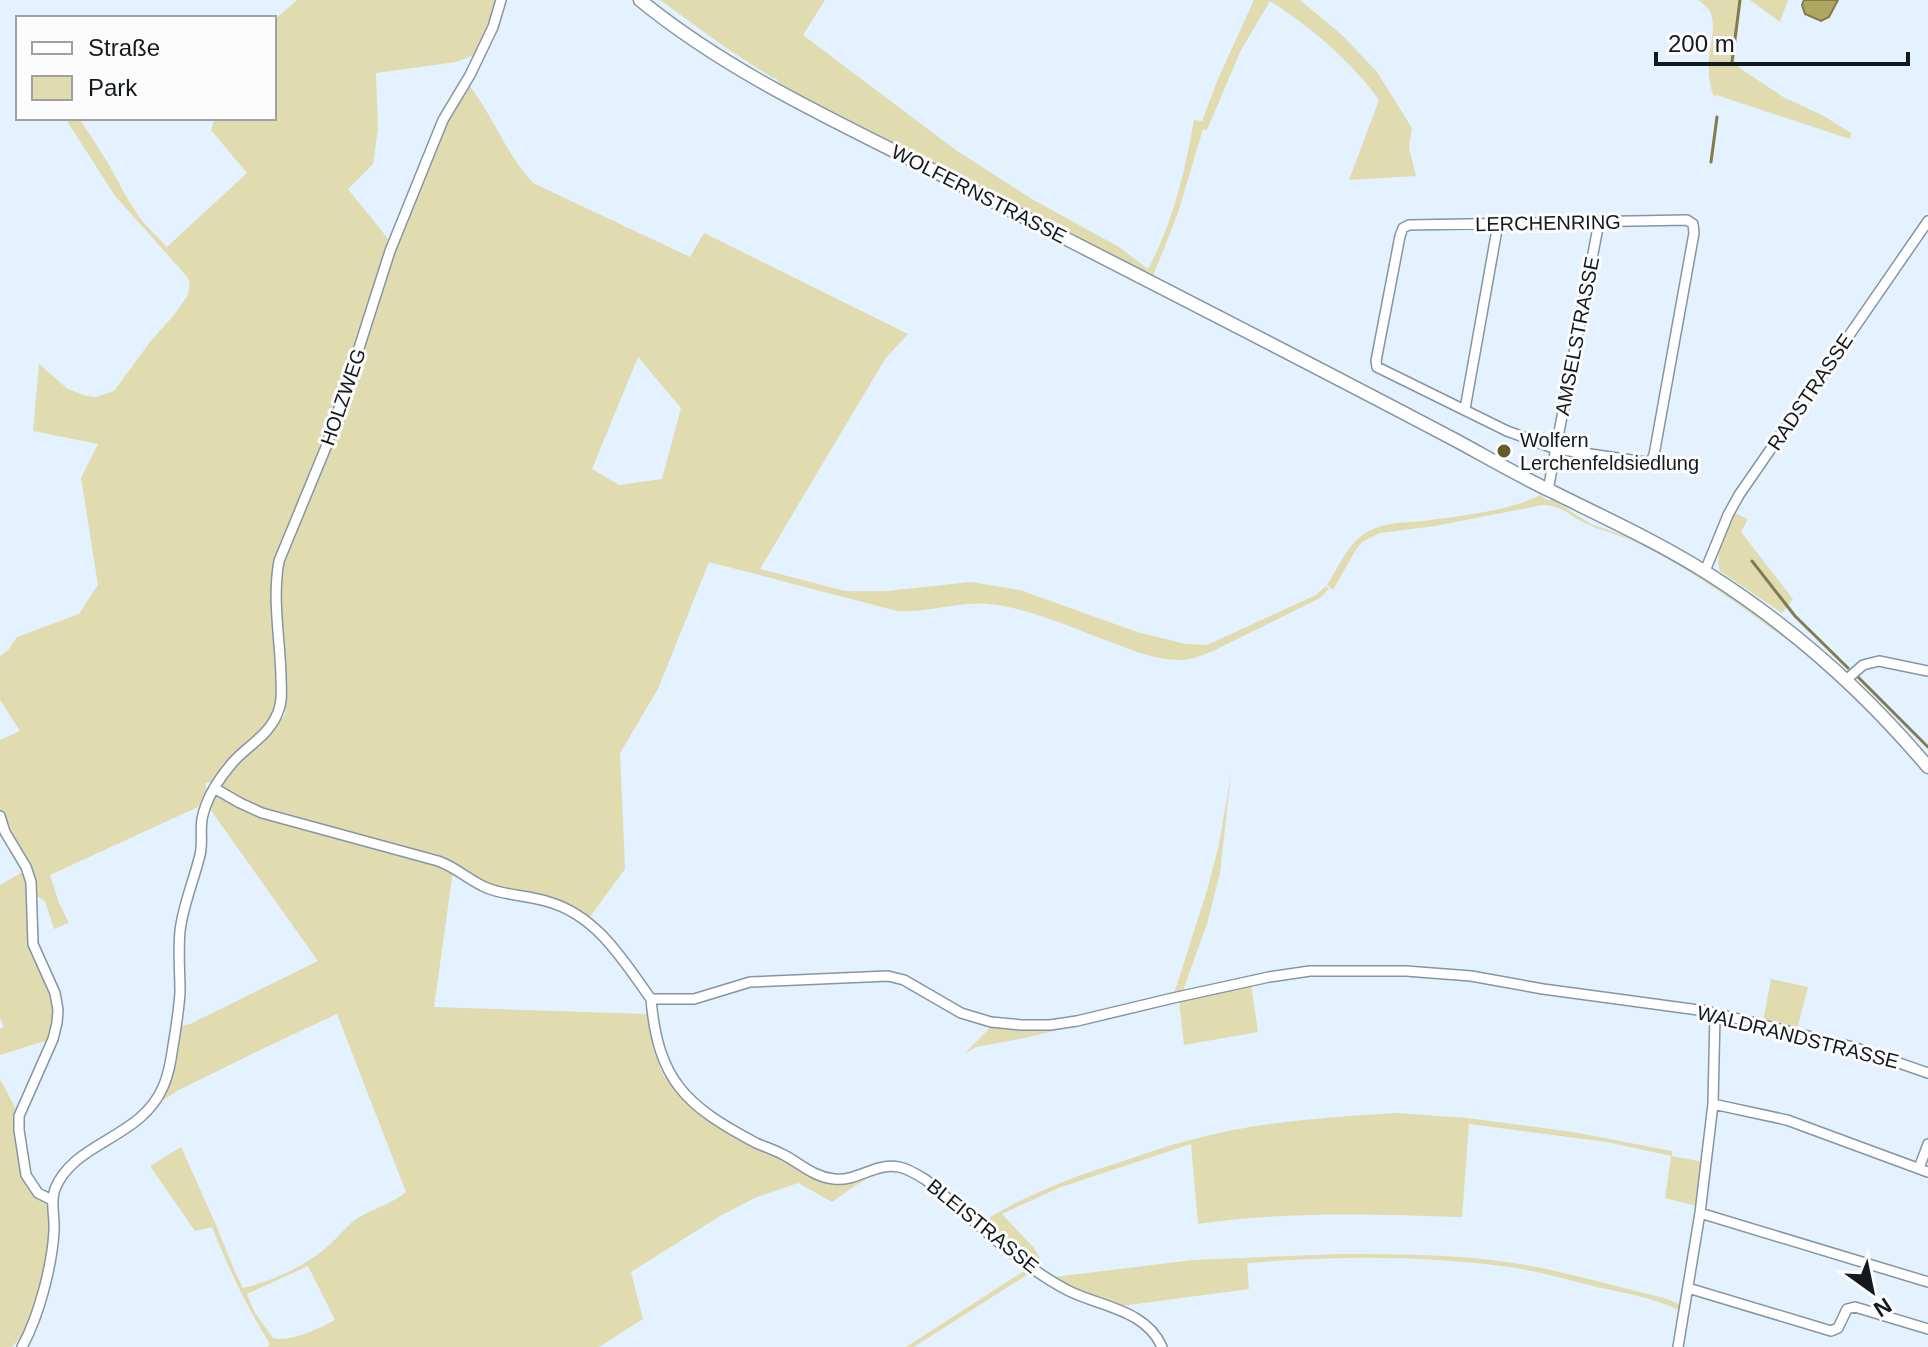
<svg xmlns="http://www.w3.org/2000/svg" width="1928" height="1347" viewBox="0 0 1928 1347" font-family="Arial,sans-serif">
<rect width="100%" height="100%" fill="#e4f1fe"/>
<path fill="#e1dcb0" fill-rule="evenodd" d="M297,0H497L477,54L456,62L376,73L378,129L373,164L348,189L389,240L322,447L272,576L278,690L276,709L270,720L214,782L205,783L207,789L198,807L50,875L59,903L69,923L54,929L45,901L35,895L30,945C36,979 69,1003 48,1040L0,1055V1029L4,1027L0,1018V885L24,871L8,846L0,826V740L20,731L0,700V656L9,649L17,637L79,614L98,585L81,478L98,444L33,431L39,364L68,389L86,396L96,397L114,391L150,342L174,315L188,295L190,281L182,271L115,196L65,118H79L108,163L128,200L143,222L167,247L247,173L211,130L215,118H274V20Z
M660,0H825L803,35L957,151L1032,199L1119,247L1148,269C1173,223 1185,171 1194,120L1202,121L1218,79L1254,0H1300L1343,36L1377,72L1412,128L1409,148L1416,176L1349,180L1379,100C1350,60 1312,28 1270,1L1240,52L1207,130L1203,129L1178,213L1153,276L807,99L779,83L776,78H773L729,50Z
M1698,0H1741L1734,62L1741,69L1785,98L1822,115L1851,133L1850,139L1716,95L1714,97C1709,85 1708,72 1709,59C1710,45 1716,28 1711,14C1709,8 1703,4 1698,0Z
M1750,0H1788L1780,22Z
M469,85C493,116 506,154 533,183L690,257L704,233L908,334L885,359L760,569L845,591H886L971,582L1020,590L1137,632L1186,644L1207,645L1316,595L1326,586L1329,589L1320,598L1215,650C1203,655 1192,660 1179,660C1156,660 1134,651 1113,643C1075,629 1030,608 989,604C958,601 929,613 897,611L709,562L658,689L620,753L625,869L589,918L485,885L448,861L262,810L235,796L224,788L222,782L237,764L268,737L285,715L286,705L284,665L278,580L282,564L338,431L380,294L416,196L454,106ZM638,357L681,408L662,479L619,485L592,469Z
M1540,495L1547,500H1553L1591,524L1638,540L1712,582L1783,633V637C1735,602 1687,566 1633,541C1618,534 1602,531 1587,524C1568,516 1565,506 1543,505L1435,526L1380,533L1362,542L1355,551L1333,590L1327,585C1337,569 1345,550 1359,538C1376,522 1403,523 1424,521C1459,516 1510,511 1540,495Z
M1735,513L1748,519L1741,532L1793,599L1782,613L1720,571C1714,552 1727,530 1735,513Z
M1231,774L1220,873L1207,924L1182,993L1174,994L1208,887L1219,844Z
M219,794L250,812L288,825L436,864L453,871L434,1007L647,1014L653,1049L664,1077L668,1076L688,1103L699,1113L772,1154L826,1180L881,1169L899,1171C874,1169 852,1189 832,1202L798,1183L757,1197L720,1216L631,1272L643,1319L599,1347H267L270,1344C246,1306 229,1269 212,1227L195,1231L150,1166L181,1147L216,1225L236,1274L243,1288C272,1281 306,1266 328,1246C339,1237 348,1223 361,1216C376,1208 393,1203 406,1192L337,1014L262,1049L177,1091L162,1101L180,1026L190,1024L318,961L210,809L214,796ZM308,1266L335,1320C320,1328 290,1343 273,1338L255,1313L247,1294Z
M1771,979L1808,987L1797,1029L1763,1022Z
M1251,984L1258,1032L1184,1045L1179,1001Z
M993,1025H1078L1025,1038L976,1047L964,1054Z
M0,1079L16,1109L15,1119L24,1179L33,1193L50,1203L59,1217L52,1265L26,1331L12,1347H0Z
M1396,1113L1467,1118L1573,1132L1672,1151V1156L1703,1162L1696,1206L1665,1198L1671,1156L1607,1142L1469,1124L1462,1217C1374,1214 1286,1211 1198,1224L1191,1144L1061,1187L1002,1214L1034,1248L1042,1262L1034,1266L982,1222C1025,1195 1072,1177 1121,1162C1144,1154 1167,1146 1190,1140C1257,1122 1327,1117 1396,1113Z
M1340,1254C1397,1254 1455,1254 1513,1263C1564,1271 1614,1286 1664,1298L1682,1305L1681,1311C1653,1297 1623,1293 1593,1286C1565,1279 1538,1271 1509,1267C1423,1255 1333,1256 1247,1263L1249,1289L1121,1306L1079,1292L1054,1277L1193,1260Z
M1025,1266L1033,1271L914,1347H906L1024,1271Z"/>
<path fill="#afa662" stroke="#807c4e" stroke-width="2" d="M1804,0H1838L1829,17L1821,21L1805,14L1802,5Z"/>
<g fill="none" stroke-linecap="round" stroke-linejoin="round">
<path stroke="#807c4e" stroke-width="3" d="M1732,62L1740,0
M1711,162L1717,117
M1752,561L1795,616L1848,668
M1858,677L1928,747"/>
<g stroke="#8595a4" stroke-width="12">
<path id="minor" d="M1687,220L1693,224L1694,233L1654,455L1651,461L1645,462L1556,449L1507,431L1377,367L1376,361L1400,236L1403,228L1409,225Z
M1465,409L1498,224
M1548,490L1599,222
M1705,571L1728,515L1739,495L1928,221
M1846,680L1863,665L1879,661L1928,671
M214,788L240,803L262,813L438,861C456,867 470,881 487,888C507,896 528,895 549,902C597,916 623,960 651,999H694L750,982L888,976L904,980L961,1013L991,1022L1022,1025H1050L1077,1021L1173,998L1269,977L1310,971H1406L1471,976L1543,989L1706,1011L1853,1047L1928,1073
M0,816L5,832L26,867L31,882L33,944L55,993L58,1010L57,1023L53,1039L19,1116V1130L26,1175L38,1193L52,1200
M651,999C658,1081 686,1106 756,1143C765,1147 775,1150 784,1155C801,1164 814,1177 834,1179C857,1182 876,1162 899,1167C909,1169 918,1175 926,1180C971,1217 1018,1265 1069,1291C1102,1307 1146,1310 1162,1347
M1715,1014L1713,1104L1787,1120L1928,1172
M1713,1104L1700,1213L1928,1282
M1919,1168L1928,1144
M1688,1288L1831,1331L1838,1328L1847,1309L1855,1307L1928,1329
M22,1347C39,1316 52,1266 54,1231C55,1216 50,1203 55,1189C74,1141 141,1139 163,1087C169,1074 171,1060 173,1046C176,1028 179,1010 180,992C180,972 178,952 180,931C183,905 194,880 200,855C203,843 200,831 202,819C206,798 220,777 234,761C249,745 270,734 278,712C283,701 281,688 281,676C280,638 272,599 279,561L326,447L351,373L390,251L443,120L470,75L493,27L501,0
M1678,1347L1700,1213"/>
</g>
<g stroke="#8595a4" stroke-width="15">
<path id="major" d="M640,0C728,72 833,120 934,171C1109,261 1285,350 1459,442C1490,459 1521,477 1553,492C1605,518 1658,542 1707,573C1791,626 1864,691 1928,767"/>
</g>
<use href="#minor" stroke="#fff" stroke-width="9"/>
<use href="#major" stroke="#fff" stroke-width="12"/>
</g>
<circle fill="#645d2a" stroke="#fcfcfc" stroke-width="3" cx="1504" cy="451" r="8"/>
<g text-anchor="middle" stroke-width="6" stroke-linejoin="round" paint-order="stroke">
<g font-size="20" fill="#13191f" stroke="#fcfcfc">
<text transform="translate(979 194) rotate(27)" y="7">WOLFERNSTRASSE</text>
<text transform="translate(1548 223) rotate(-1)" y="7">LERCHENRING</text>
<text transform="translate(1577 336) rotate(-79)" y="7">AMSELSTRASSE</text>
<text transform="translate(1810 392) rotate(-56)" y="7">RADSTRASSE</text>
<text transform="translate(343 397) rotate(-71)" y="7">HOLZWEG</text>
<text transform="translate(1798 1037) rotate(14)" y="7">WALDRANDSTRASSE</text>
<text transform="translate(983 1226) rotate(39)" y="7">BLEISTRASSE</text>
</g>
<g font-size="20" fill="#13191f" stroke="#fcfcfc" text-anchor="start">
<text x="1520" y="447">Wolfern<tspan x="1520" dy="23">Lerchenfeldsiedlung</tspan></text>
</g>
</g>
<rect x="16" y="16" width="260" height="104" fill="#fcfcfc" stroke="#9fa1a4" stroke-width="2"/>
<rect x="32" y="42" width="40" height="12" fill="#ffffff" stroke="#9fa1a4" stroke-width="2"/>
<text x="88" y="56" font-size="24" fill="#13191f">Straße</text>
<rect x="32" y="76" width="40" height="24" fill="#e1dcb0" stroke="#9fa1a4" stroke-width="2"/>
<text x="88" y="96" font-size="24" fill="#13191f">Park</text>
<g transform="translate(1872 1291) rotate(147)" stroke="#fcfcfc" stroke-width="6" paint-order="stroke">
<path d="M0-6L14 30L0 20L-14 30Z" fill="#13191f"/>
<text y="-12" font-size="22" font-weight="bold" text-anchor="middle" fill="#13191f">N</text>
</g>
<path d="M1656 52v12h252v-12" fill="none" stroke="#13191f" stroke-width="4"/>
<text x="1668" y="52" font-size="24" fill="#13191f" stroke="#fcfcfc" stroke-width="6" paint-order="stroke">200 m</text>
</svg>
